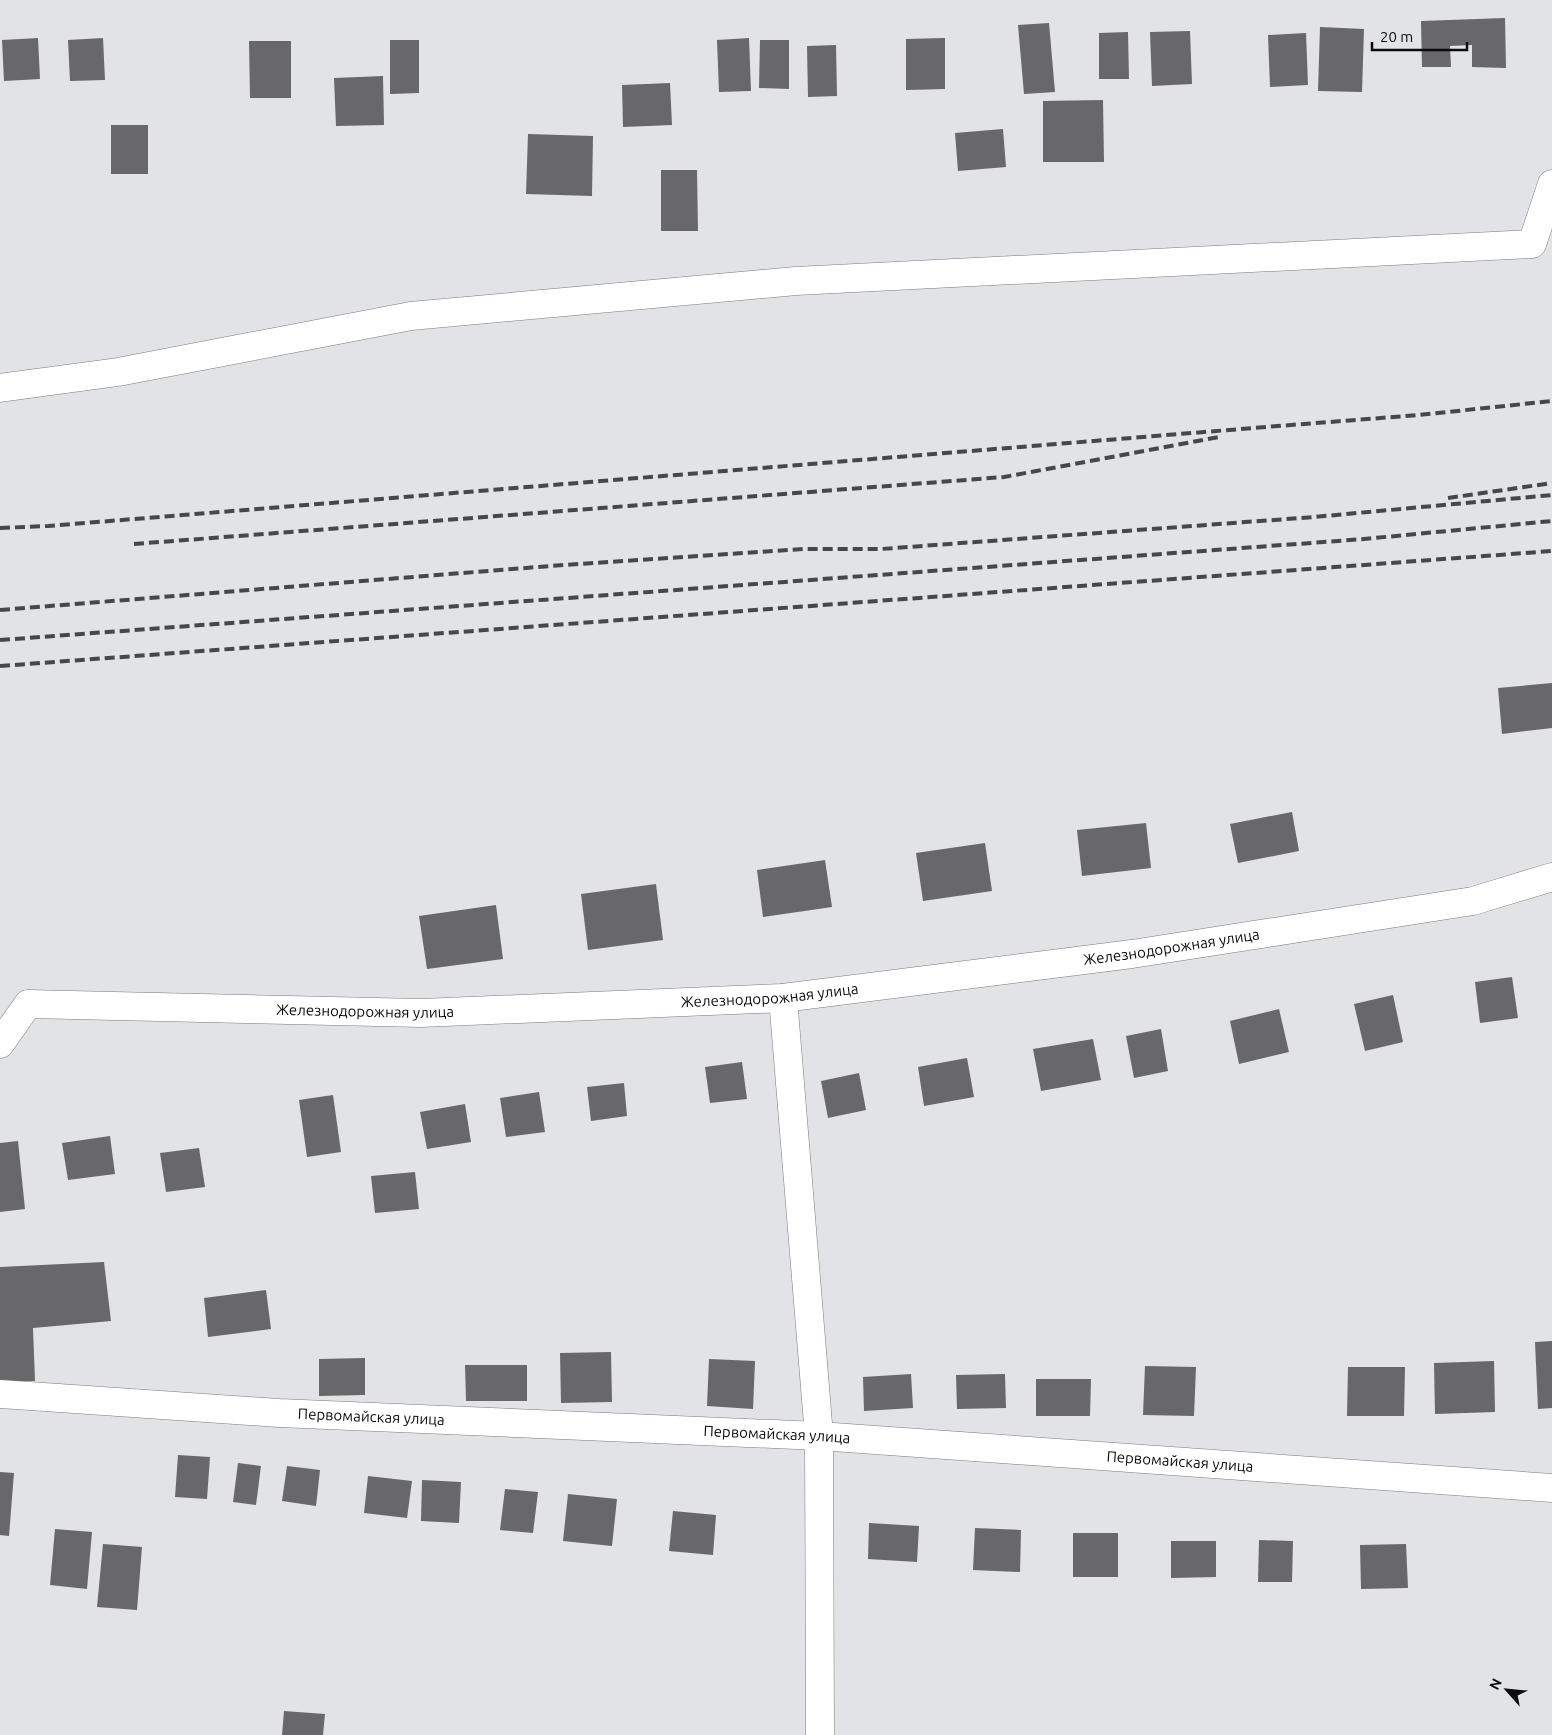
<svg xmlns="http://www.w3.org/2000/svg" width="1552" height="1735" viewBox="0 0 1552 1735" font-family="Ubuntu,sans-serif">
<rect width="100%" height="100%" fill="#e1e3e6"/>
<path fill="#68676a" d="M1505,18L1506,68L1472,67V45L1450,46L1451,67H1422L1421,21Z
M1049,23L1055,92L1024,94L1018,25Z
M1320,27L1364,29L1362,92L1318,91Z
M1190,31L1192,84L1152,86L1150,32Z
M1128,32L1129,79H1099V33Z
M1306,33L1308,85L1270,87L1268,35Z
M38,38L40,79L4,81L2,40Z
M103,38L105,80L70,81L68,40Z
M749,38L751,91L719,92L717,40Z
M945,38V89L906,90V39Z
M390,40H419V93L390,94Z
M760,40H789V89L759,88Z
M249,41H291V98H250Z
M836,45L837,96L808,97L807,46Z
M383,76L384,125L336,126L334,78Z
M670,83L672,125L623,127L622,85Z
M1103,100L1104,162H1043V101Z
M111,125H148V174H111Z
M1003,129L1006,167L958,171L955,133Z
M528,134L593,136L592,196L526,194Z
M661,170H697L698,231H661Z
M1552,683V728L1502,734L1498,688Z
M1292,812L1299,851L1238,863L1230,824Z
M1146,823L1151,868L1082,876L1077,830Z
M985,843L992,891L923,901L916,853Z
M825,860L832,907L763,917L757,870Z
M656,884L663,940L588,950L581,894Z
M496,905L503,959L427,969L419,916Z
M1512,977L1518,1018L1480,1023L1475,982Z
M1393,995L1403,1042L1365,1051L1354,1004Z
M1279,1009L1289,1052L1239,1064L1230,1021Z
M1161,1029L1168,1071L1134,1078L1126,1036Z
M1093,1039L1101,1080L1041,1091L1033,1049Z
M967,1058L974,1097L924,1106L918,1067Z
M742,1062L747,1099L710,1103L705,1067Z
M859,1073L866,1110L828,1118L821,1081Z
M624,1083L627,1116L591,1121L587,1087Z
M539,1092L545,1132L506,1137L500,1098Z
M333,1095L341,1152L307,1157L299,1100Z
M465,1104L471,1142L427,1149L420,1112Z
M110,1136L115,1174L68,1180L62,1143Z
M18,1141L25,1209L0,1212V1143Z
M199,1148L205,1187L166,1192L160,1153Z
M415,1172L419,1209L375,1213L371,1176Z
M104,1262L111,1321L33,1328L35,1381H0V1267Z
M266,1290L271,1329L208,1337L204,1298Z
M1552,1341V1408L1538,1409L1535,1342Z
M611,1352L612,1402L561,1403L560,1353Z
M365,1358V1395L319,1396V1359Z
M709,1359L755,1361L753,1409L707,1406Z
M1494,1361L1495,1412L1435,1414L1434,1363Z
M465,1365H527V1401H466Z
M1145,1366L1196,1367L1194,1416L1143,1415Z
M1348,1367H1405L1404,1416H1347Z
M911,1374L913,1408L864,1411L863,1377Z
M1005,1374L1006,1408L957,1409L956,1375Z
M1036,1379H1091L1090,1416H1036Z
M178,1455L210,1457L207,1499L175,1497Z
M238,1463L261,1466L256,1505L233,1502Z
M287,1466L320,1470L316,1506L282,1501Z
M0,1472L14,1473L9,1536L0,1535Z
M368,1476L412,1481L407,1518L364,1513Z
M422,1480L461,1482L459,1523L421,1521Z
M505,1489L538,1492L533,1533L500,1530Z
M568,1494L617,1499L612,1546L563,1541Z
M673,1511L716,1515L713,1555L669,1551Z
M869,1523L919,1526L917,1562L868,1559Z
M975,1528L1021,1530L1020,1572L973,1570Z
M55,1529L92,1532L87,1589L50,1585Z
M1073,1533H1118V1577H1073Z
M1259,1540L1293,1541L1292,1582H1258Z
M1171,1541H1216V1577L1171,1578Z
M103,1544L142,1547L137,1610L97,1607Z
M1406,1544L1408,1588L1361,1589L1360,1545Z
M284,1711L325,1714L323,1735H282Z"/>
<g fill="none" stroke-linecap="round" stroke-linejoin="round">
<g stroke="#797a7c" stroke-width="29">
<g id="minor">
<path d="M0,388L118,372L411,316L796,281L1532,244L1552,184"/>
<path d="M783,998L819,1436L820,1735"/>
<path id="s1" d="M0,1044L28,1004L421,1013L783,998L1132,954L1473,901L1552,877"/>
<path id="s2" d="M0,1394L279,1413L819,1436L1552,1488"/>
</g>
</g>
<use href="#minor" stroke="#fff" stroke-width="28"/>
<path stroke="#474749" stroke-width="4" stroke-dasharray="10 5" stroke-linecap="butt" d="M1448,498L1552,483
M0,528L48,526L1278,426L1419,415L1552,401
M134,544L1004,477L1219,437
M0,610L550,566L803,549H881L1314,517L1552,495
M0,640L1364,539L1552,521
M0,666L1552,551"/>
</g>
<g text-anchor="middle" stroke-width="4" stroke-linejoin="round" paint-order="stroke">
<g font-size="15" fill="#0b0b0c" stroke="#e1e3e6">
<text dy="5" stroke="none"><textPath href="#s1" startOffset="1196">Железнодорожная улица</textPath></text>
<text dy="5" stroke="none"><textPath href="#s1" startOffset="791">Железнодорожная улица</textPath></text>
<text dy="5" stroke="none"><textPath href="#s1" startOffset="386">Железнодорожная улица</textPath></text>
<text dy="5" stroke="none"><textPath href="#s2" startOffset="372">Первомайская улица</textPath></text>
<text dy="5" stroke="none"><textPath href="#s2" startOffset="778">Первомайская улица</textPath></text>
<text dy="5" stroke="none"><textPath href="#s2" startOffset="1182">Первомайская улица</textPath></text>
</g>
</g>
<g transform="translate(1507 1690) rotate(297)" stroke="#e1e3e6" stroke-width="4" paint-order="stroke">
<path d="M0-4L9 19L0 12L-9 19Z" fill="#0b0b0c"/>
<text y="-8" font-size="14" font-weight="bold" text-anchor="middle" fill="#0b0b0c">N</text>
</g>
<path d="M1372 42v8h95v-8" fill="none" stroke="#0b0b0c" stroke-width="2.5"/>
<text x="1380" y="42" font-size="15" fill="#0b0b0c" stroke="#e1e3e6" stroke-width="4" paint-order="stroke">20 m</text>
</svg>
